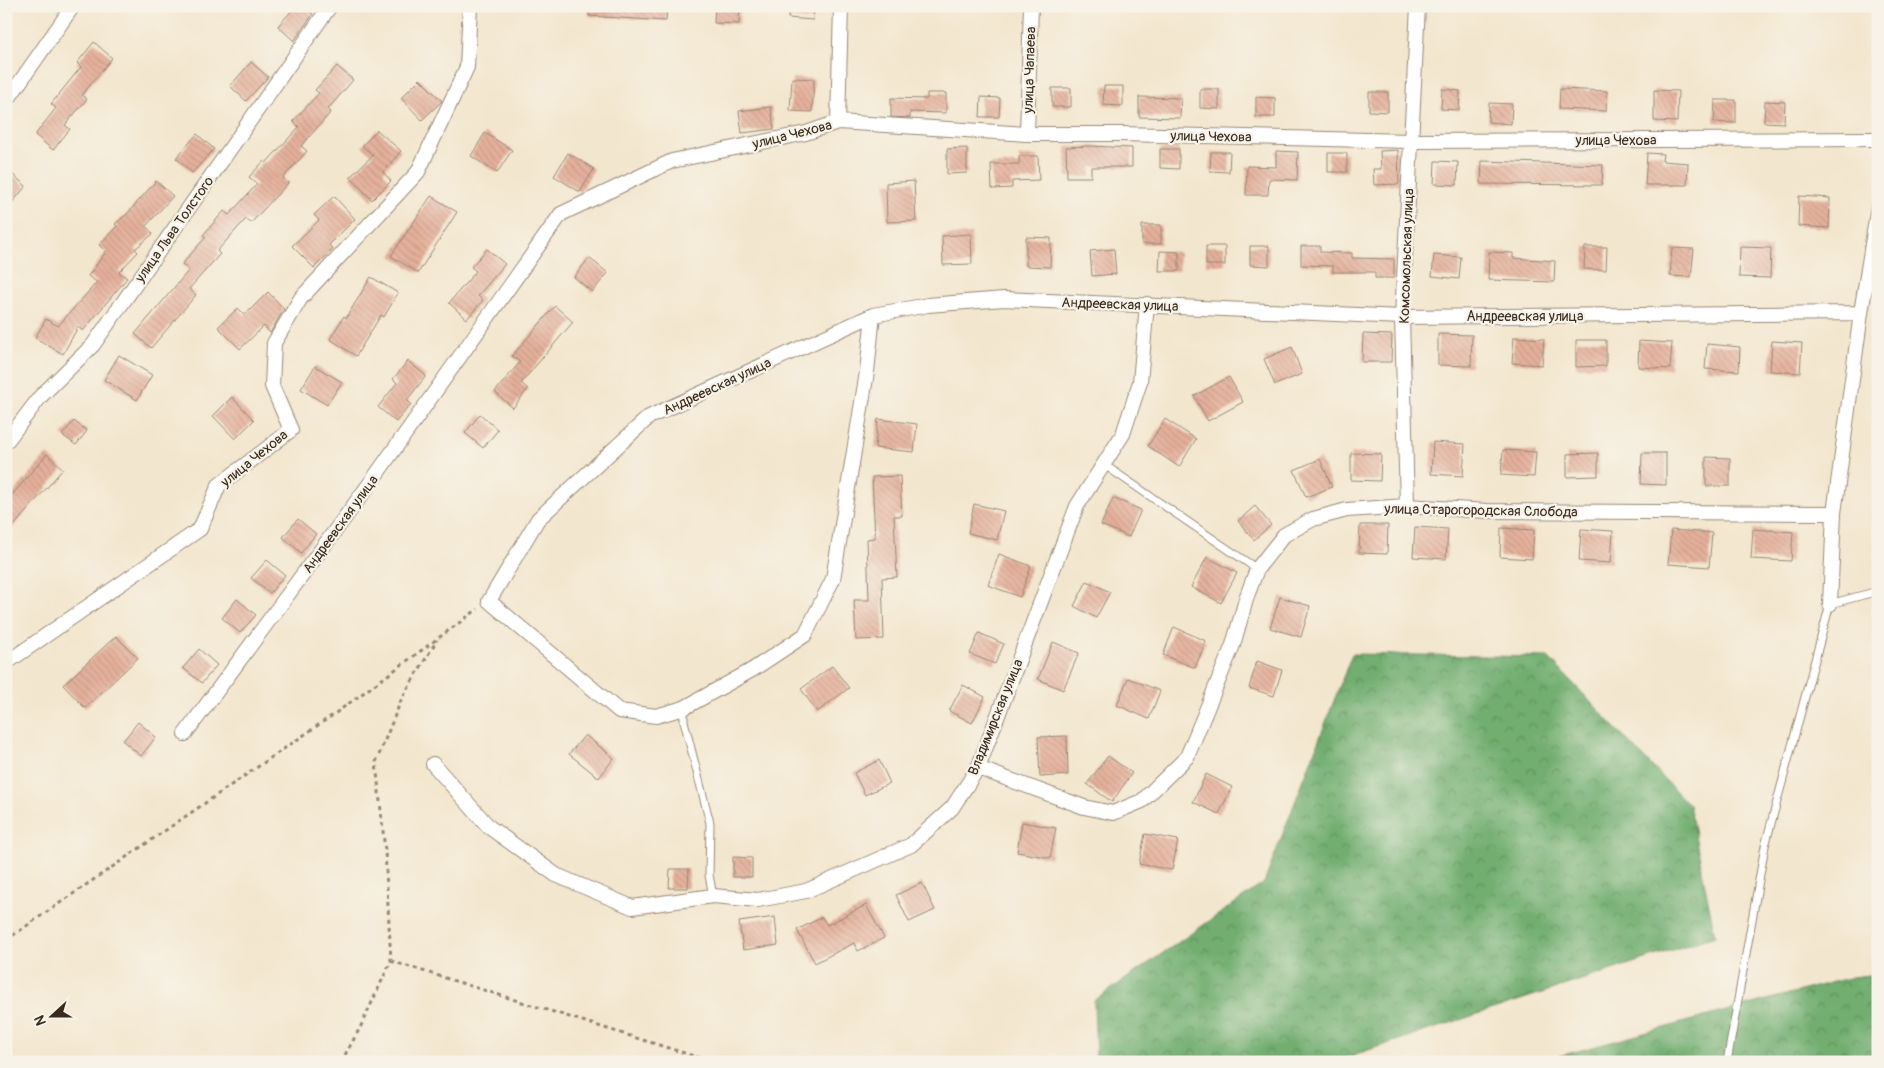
<svg xmlns="http://www.w3.org/2000/svg" width="1884" height="1068" viewBox="0 0 1884 1068" font-family="Pangolin,sans-serif">
<defs>
<pattern id="forest-crowns" width="20" height="18" patternUnits="userSpaceOnUse" patternTransform="scale(1.25)"><rect width="20" height="18" fill="#71ae6f"/><path d="M2 6a3 3 0 1 1 6 0M12 15a3 3 0 1 1 6 0" fill="none" stroke="#5e8e5b"/></pattern>
<pattern id="building-back-hatch" width="6" height="6" patternUnits="userSpaceOnUse" patternTransform="scale(1.25)"><rect width="6" height="6" fill="#e5b19b"/><path d="M-1 5l2 2M0 0l6 6M5-1l2 2" fill="none" stroke="#c59885"/></pattern>
</defs>
<rect width="100%" height="100%" fill="#f7f3e8"/>
<filter id="ink" filterUnits="userSpaceOnUse"><feTurbulence type="fractalNoise" baseFrequency=".02" numOctaves="2"/><feDisplacementMap in="SourceGraphic" scale="10" xChannelSelector="R" yChannelSelector="G"/><feConvolveMatrix kernelMatrix="1 2 1 2 8 2 1 2 1" color-interpolation-filters="sRGB"/></filter>
<filter id="wash" filterUnits="userSpaceOnUse"><feTurbulence type="fractalNoise" baseFrequency=".0096" numOctaves="4" result="noise"/><feDisplacementMap in="SourceGraphic" scale="20" xChannelSelector="R" yChannelSelector="G"/><feGaussianBlur stdDeviation="1.12" result="paint"/><feColorMatrix in="noise" values="0 0 0 0 0 0 0 0 0 0 0 0 0 0 0 0 0 1.4 0 .05"/><feComposite in="paint" operator="in"/></filter>
<g filter="url(#wash)">
<rect width="100%" height="100%" fill="#f3e6ce"/>
<path fill="url(#forest-crowns)" stroke="#566c46" d="M1352,654L1548,657L1689,805L1715,936L1332,1062H1096L1094,1001L1264,883Z
M1878,974V1062H1537L1852,977Z"/>
<g id="blocks">
<path fill="url(#building-back-hatch)" d="M296,6H304L313,14L294,41L278,26Z
M589,6H667L666,21L589,16Z
M715,6H740L739,24L714,23Z
M789,6H814L813,20L788,18Z
M94,42L112,58L82,95L87,99L65,125L70,129L53,150L35,135L56,108L51,104L81,67L77,63Z
M251,62L268,77L246,101L230,86Z
M337,66L353,80L328,109L331,112L301,146L307,151L283,178L288,183L251,223L246,219L217,251L220,254L189,289L196,295L151,348L135,334L189,270L182,264L206,237L203,235L224,211L229,215L257,184L249,177L264,161L266,163L299,127L293,121L319,93L315,90Z
M792,78L814,79L812,112L790,111Z
M420,79L442,101L422,120L401,98Z
M1104,86H1123V106L1103,105Z
M1052,88H1071V107H1052Z
M1200,89H1219V109L1200,108Z
M1442,89L1460,91L1459,110L1441,109Z
M1560,89L1607,91L1606,111L1559,109Z
M1654,90L1678,91L1677,122L1654,121Z
M1369,92H1388V112L1369,111Z
M927,93H946V113L910,112V118L891,117V98L927,99Z
M981,97L1000,98L999,117H980Z
M1139,97L1181,98L1180,118L1139,117Z
M1256,97L1275,98V117H1256Z
M1715,100H1736V123L1714,122Z
M1765,101L1785,102L1784,123L1764,122Z
M1489,103L1512,104L1511,124L1488,122Z
M771,107L774,129L742,133L739,111Z
M377,130L401,151L383,172L391,181L372,200L350,177L373,155L362,146Z
M485,133L512,150L497,173L471,156Z
M197,134L214,149L192,173L176,158Z
M1090,146L1132,148V167H1091V177H1067L1066,147Z
M967,148V173L947,174V149Z
M1160,149H1179V169L1160,168Z
M1398,150L1399,184L1374,185L1373,169H1381L1380,151Z
M1276,151L1298,152L1297,180L1269,179L1268,195H1246L1247,166L1276,167Z
M1211,152H1230L1229,172L1210,171Z
M568,153L594,169L580,192L554,176Z
M1328,153H1347V172H1328Z
M1647,153L1663,154L1662,161L1688,163L1687,185H1645Z
M1019,156H1038L1039,180L1012,181V188L992,189L991,164H1019Z
M1435,161L1458,162L1457,185L1434,184Z
M1482,161L1603,165L1602,185L1481,184Z
M6,169L26,186L6,210Z
M156,181L173,196L146,226L153,234L135,249L138,252L119,272L127,278L83,331L78,327L63,354L35,338L46,319L58,326L97,282L88,276L106,252L99,245L117,226L115,224L127,214Z
M914,181L916,221L887,222L886,183Z
M334,196L355,219L329,245L333,249L314,268L292,246L319,220L314,215Z
M431,196L457,212L418,273L391,256Z
M1799,196L1830,198L1829,228L1798,226Z
M1142,225H1161V244H1142Z
M971,234L972,264L943,265L942,236Z
M1026,237L1051,238L1050,267L1026,266Z
M1206,246H1225V265H1206Z
M1250,246H1269V266L1250,265Z
M1301,246H1320V252L1352,253V258L1394,259V278H1375V272H1333V266L1301,265Z
M1585,247H1607L1606,270L1584,269Z
M1740,247L1771,248L1770,278L1739,277Z
M1672,248L1694,249L1691,277L1670,276Z
M487,249L505,264L478,296L483,300L467,319L449,303L476,271L471,267Z
M1114,249L1116,274L1092,276L1090,251Z
M1160,251L1179,252V271H1159Z
M1489,252L1513,253V258L1555,261L1554,282L1488,280Z
M1434,255L1461,257L1459,279L1432,276Z
M589,258L608,273L592,292L574,277Z
M371,277L398,293L384,317L381,315L356,356L330,339L344,316L346,318Z
M268,292L284,309L270,333L264,326L240,349L218,327L238,308L245,315Z
M555,306L573,322L521,383L528,389L513,408L495,392L520,362L512,356Z
M1363,334L1392,335L1391,362H1362Z
M1438,334L1472,335L1471,366L1438,365Z
M1514,337L1544,339L1542,365L1512,363Z
M1576,340H1606V366L1576,367Z
M1639,341L1672,343L1670,369L1638,367Z
M1772,341L1802,343L1800,373L1770,371Z
M1707,344L1740,347L1739,371L1705,369Z
M1292,347L1302,374L1275,385L1264,359Z
M119,355L152,375L137,400L104,380Z
M408,361L426,376L407,400L411,404L396,422L378,407L397,383L393,379Z
M315,366L342,382L327,405L301,389Z
M1229,377L1243,402L1208,421L1194,396Z
M232,397L254,420L235,439L213,416Z
M480,414L498,430L483,448L465,433Z
M878,419L917,424L914,452L875,448Z
M1165,419L1196,439L1179,467L1148,446Z
M74,421L87,431L76,445L62,435Z
M1433,442L1465,444L1463,476L1431,474Z
M1503,450L1536,452L1534,477L1501,475Z
M1351,453L1381,454L1380,481L1351,480Z
M1598,453V476L1567,477V454Z
M1642,453H1666V485L1641,484Z
M47,454L63,469L6,535V502Z
M1706,457L1730,458V486H1706Z
M1320,459L1332,487L1306,497L1294,470Z
M900,476L902,516H894L897,577L882,578L884,639L856,640L854,600H869L867,539L875,538L872,477Z
M1113,498L1141,510L1129,537L1101,525Z
M974,504L1004,511L997,540L968,533Z
M1255,506L1271,525L1254,540L1238,521Z
M298,519L316,534L301,553L283,537Z
M1360,525H1388L1387,554L1359,553Z
M1415,527L1448,529L1446,559L1413,557Z
M1501,528L1534,530L1532,559L1500,557Z
M1581,529L1613,531L1611,563L1579,561Z
M1753,529L1793,532L1791,561L1751,559Z
M1671,530L1712,533L1709,567L1668,564Z
M999,554L1031,566L1020,597L988,585Z
M1207,557L1237,573L1221,603L1191,587Z
M267,560L285,575L270,593L251,578Z
M1087,581L1110,592L1096,618L1074,606Z
M1280,597L1310,606L1301,637L1270,628Z
M237,599L256,615L240,633L222,618Z
M1174,627L1206,641L1195,668L1163,655Z
M979,633L1004,644L995,664L970,654Z
M116,636L138,658L85,708L63,685Z
M1053,642L1079,653L1063,690L1038,679Z
M199,649L217,665L202,683L183,668Z
M1257,661L1282,670L1274,696L1249,688Z
M832,666L849,688L817,712L801,689Z
M1128,678L1160,691L1149,719L1117,705Z
M963,685L985,697L972,723L949,711Z
M138,722L156,737L141,756L123,741Z
M585,735L614,758L599,778L569,754Z
M1067,736L1068,775L1040,777L1038,737Z
M1108,756L1132,773L1112,802L1087,784Z
M879,760L890,783L865,795L854,773Z
M1206,774L1232,787L1219,814L1193,802Z
M1022,822L1056,828L1050,858L1017,852Z
M1145,834L1178,840L1172,870L1139,864Z
M733,857L752,858V877H733Z
M670,869H689L688,888H669Z
M922,883L935,910L909,922L896,895Z
M866,905L884,938L858,951L854,943L815,963L797,930L822,917L827,925Z
M775,917L778,945L743,950L739,922Z"/>
</g>
</g>
<g filter="url(#ink)">
<use href="#blocks" fill-opacity="0" stroke="#978876" stroke-width="1"/>
<g fill="none" stroke-linecap="round" stroke-linejoin="round">
<g stroke="#978876" stroke-width="9">
<path id="lane" d="M1103,464L1257,569
M684,708V721L710,823L709,875L713,896
M1727,1062L1765,846L1830,604L1878,591"/>
</g>
<g stroke="#978876" stroke-width="16">
<path id="street" d="M6,102L73,6
M838,122L841,6
M1027,134L1031,6
M873,315L867,372L833,579L805,635L752,670L684,708L656,716L619,711L489,601L538,519L649,417L873,315L928,305L1004,299L1402,317L1861,313
M6,442L40,397L93,345L330,6
M1407,506L1402,317L1418,6
M1830,604L1834,513L1861,313L1878,207
M6,663L200,529L219,485L291,430L272,386L274,343L301,298L418,172L467,67L470,6
M185,734L371,482L561,214L672,161L806,133L838,122L1027,134H1120L1410,141L1878,139
M433,764L489,827L556,875L632,907L713,896L758,900L806,891L911,845L952,808L978,768L1077,506L1123,434L1140,382L1147,304
M978,768L1084,807L1113,813L1142,801L1187,757L1233,645L1247,596L1257,569L1284,535L1313,519L1347,510L1407,506L1487,511L1834,513"/>
</g>
<path stroke="#978876" stroke-width="3" stroke-dasharray="4 4" stroke-linecap="butt" d="M6,940L333,715L478,609
M391,961L713,1062
M341,1062L360,1028L391,961L385,851L376,762L402,698L437,640"/>
<use href="#lane" stroke="#fff" stroke-width="7"/>
<use href="#street" stroke="#fff" stroke-width="14"/>
</g>
</g>
<g text-anchor="middle" stroke-width="4.5" stroke-linejoin="round" paint-order="stroke">
<g font-size="14" fill="#3b2a1e" stroke="#f7f3e8">
<text transform="translate(1029 70) rotate(-88)" y="5">улица Чапаева</text>
<text transform="translate(792 134) rotate(-14)" y="5">улица Чехова</text>
<text transform="translate(1211 136) rotate(1)" y="5">улица Чехова</text>
<text x="1616" y="145">улица Чехова</text>
<text transform="translate(174 229) rotate(-55)" y="5">улица Льва Толстого</text>
<text transform="translate(1406 256) rotate(-88)" y="5">Комсомольская улица</text>
<text transform="translate(1120 304) rotate(2)" y="5">Андреевская улица</text>
<text x="1525" y="321">Андреевская улица</text>
<text transform="translate(717 386) rotate(-25)" y="5">Андреевская улица</text>
<text transform="translate(254 458) rotate(-39)" y="5">улица Чехова</text>
<text transform="translate(1481 510) rotate(1)" y="5">улица Старогородская Слобода</text>
<text transform="translate(340 524) rotate(-54)" y="5">Андреевская улица</text>
<text transform="translate(995 717) rotate(-68)" y="5">Владимирская улица</text>
</g>
</g>
<rect width="1884" height="1068" fill="none" stroke="#f7f3e8" stroke-width="25"/>
<g transform="translate(52 1016) rotate(249)" stroke="#f7f3e8" stroke-width="4" paint-order="stroke">
<path d="M0-4L9 19L0 12L-9 19Z" fill="#3b2a1e"/>
<text y="-8" font-size="14" font-weight="bold" text-anchor="middle" fill="#3b2a1e">N</text>
</g>
</svg>
